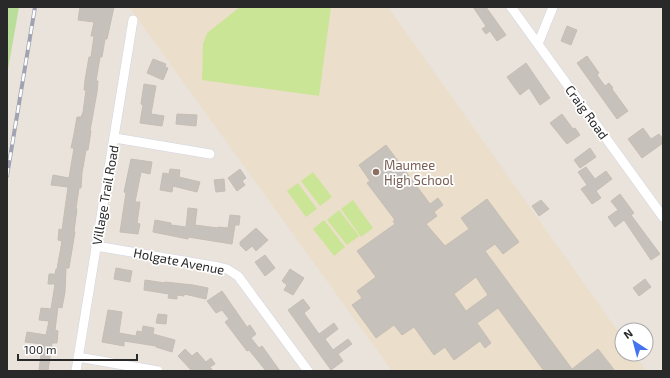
<svg xmlns="http://www.w3.org/2000/svg" width="670" height="378" viewBox="0 0 670 378" font-family="'Exo 2',sans-serif">
<rect width="100%" height="100%" fill="#eae3db"/>
<path fill="#ebdecb" d="M129,7H388L622,337V354H634L646,371H392Z"/>
<path fill="#b8de9a" d="M7,7H19L7,75Z"/>
<path fill="#cbe597" d="M240,7H331L319,96L202,80L203,44L207,33Z
M313,172L332,197L320,206L301,181Z
M298,183L317,209L306,217L287,191Z
M353,200L373,228L361,237L341,209Z
M339,210L359,236L347,245L327,220Z
M324,220L345,247L334,256L313,229Z"/>
<path fill="#c6c1ba" stroke="#c6beb5" fill-rule="evenodd" d="M80,7L98,8L99,7H114L107,39H105L102,57H100L96,81H98L97,92L90,131H91L88,150H86L82,173L81,188H79L76,208L77,209L74,231L75,232L69,268H66L65,292L62,308L58,307L55,330L58,331L57,343H52L48,371H39L42,344L25,342L27,332L46,335L49,321L39,320L41,308L51,309L55,284H48L49,274H55L56,269H57L62,241L58,240L59,229L62,230L68,187L51,185L53,175L69,178L74,148H71L74,134L77,117H81L83,112L86,90H84L85,80L89,57H91L94,36H91L94,22L78,20Z
M473,7H486L506,35L497,41L490,31L486,34L482,29L486,26Z
M567,26L577,30L571,45L561,41Z
M587,56L599,73L597,75L605,86L609,83L613,88L612,89L628,111L617,119L577,63Z
M153,59L166,64L165,67L168,68L163,80L147,73Z
M526,63L550,98L540,105L529,88L520,95L507,77Z
M144,84L156,86L151,114L164,116L162,126L140,123L143,105L141,104Z
M177,114L197,115L196,126L176,124Z
M562,114L573,129L575,128L580,135L567,144L550,123Z
M643,128L651,139L659,134L663,139V143L642,158L628,139Z
M386,145L430,204L438,198L443,205L434,212L437,216L426,224L445,246L469,229L461,218L487,199L519,242L503,254L495,244L485,251L572,369L598,349L615,371H544L498,308L477,323L491,343L485,348L480,341L454,360L445,347L434,355L414,327L402,335L394,325L376,338L352,305L362,298L357,291L376,277L357,251L395,224L393,221L395,220L367,183L370,181L359,165ZM476,277L488,295L466,311L454,294Z
M590,148L596,157L580,168L574,160Z
M131,159L152,162L150,174L141,172L135,202H140L137,223L140,224L138,234L120,232L126,193L124,192Z
M586,167L595,179L606,171L612,179L596,191L601,198L592,204L581,189L587,185L578,172Z
M170,169L180,170L179,177L200,182L197,192L173,186L172,192L160,190L163,173L169,174Z
M240,169L246,178L242,181L245,185L237,191L228,178Z
M224,179L225,191L216,192L214,180Z
M620,194L634,213L631,215L660,254L651,260L624,220L615,227L608,217L618,210L611,201Z
M541,200L549,209L539,216L532,206Z
M188,208L197,209L195,225L218,228V227L228,228L230,215L240,216L239,225H235L232,244L188,237V239L153,232L155,220L171,223V225L186,227Z
M256,228L268,240L256,251L252,246L246,251L240,245V242Z
M265,255L275,268L265,276L255,262Z
M116,268L132,271L130,282L114,279Z
M290,269L304,278L293,295L284,290L287,285L282,281Z
M645,279L651,287L639,296L633,288Z
M145,280L165,283V282L193,285L208,288L206,299L184,294V296L177,295V299L168,298L169,294L144,290Z
M222,291L247,327L250,325L256,334L251,338L259,348L262,346L280,371H266L249,350L247,351L225,322L229,319L222,310L216,313L207,301Z
M303,299L310,308L304,313L319,334L334,323L338,329L325,339L333,350L348,339L352,344L338,354L343,361L331,370L288,310Z
M108,310L122,312L119,333L136,336L137,331L142,332L143,326L154,328L153,334L175,340L172,352L156,347V346L124,341V346L102,342Z
M158,314L167,315L166,324L156,323Z
M185,349L192,356L197,352L206,362L211,358L215,364L210,367L213,371H192L178,356Z"/>
<g fill="none" stroke-linecap="round" stroke-linejoin="round">
<g stroke="#d1d5e1" stroke-width="10">
<path id="minor" d="M511,7L663,217
M538,44L553,7
M115,138L210,154
M96,246L219,267L227,269L238,276L308,371
M78,357L158,371
M76,371L133,20"/>
</g>
<use href="#minor" stroke="#fff" stroke-width="9"/>
<g stroke="#9fa3b2" stroke-width="4">
<path id="rail" d="M7,176L35,7"/>
</g>
<use href="#rail" stroke="#fff" stroke-width="2.5" stroke-dasharray="8" stroke-linecap="butt"/>
</g>
<circle fill="#8d6e63" stroke="#fff" stroke-width="1.5" cx="376" cy="172" r="4"/>
<g text-anchor="middle" stroke-width="3.5" stroke-linejoin="round" paint-order="stroke">
<g font-size="13" fill="#292929" stroke="#fff">
<text transform="translate(587 112) rotate(54)" y="5">Craig Road</text>
<text transform="translate(105 195) rotate(-80)" y="5">Village Trail Road</text>
<text transform="translate(179 261) rotate(11)" y="5">Holgate Avenue</text>
</g>
<g font-size="13" fill="#785e54" stroke="#fff" text-anchor="start">
<text x="384" y="170">Maumee<tspan x="384" dy="15">High School</tspan></text>
</g>
</g>
<rect width="670" height="378" fill="none" stroke="#292929" stroke-width="16"/>
<g transform="translate(634 342) rotate(324)"><circle r="19" fill="#ffffff" stroke="#a9a9a9"/>
<path d="M0-3L7 15L0 10L-7 15Z" fill="#4373ef"/>
<text y="-6" font-size="11" font-weight="bold" text-anchor="middle" fill="#292929">N</text>
</g>
<path d="M18 354v6h119v-6" fill="none" stroke="#292929" stroke-width="2"/>
<text x="24" y="354" font-size="12" fill="#292929" stroke="#ffffff" stroke-width="3" paint-order="stroke">100 m</text>
</svg>
